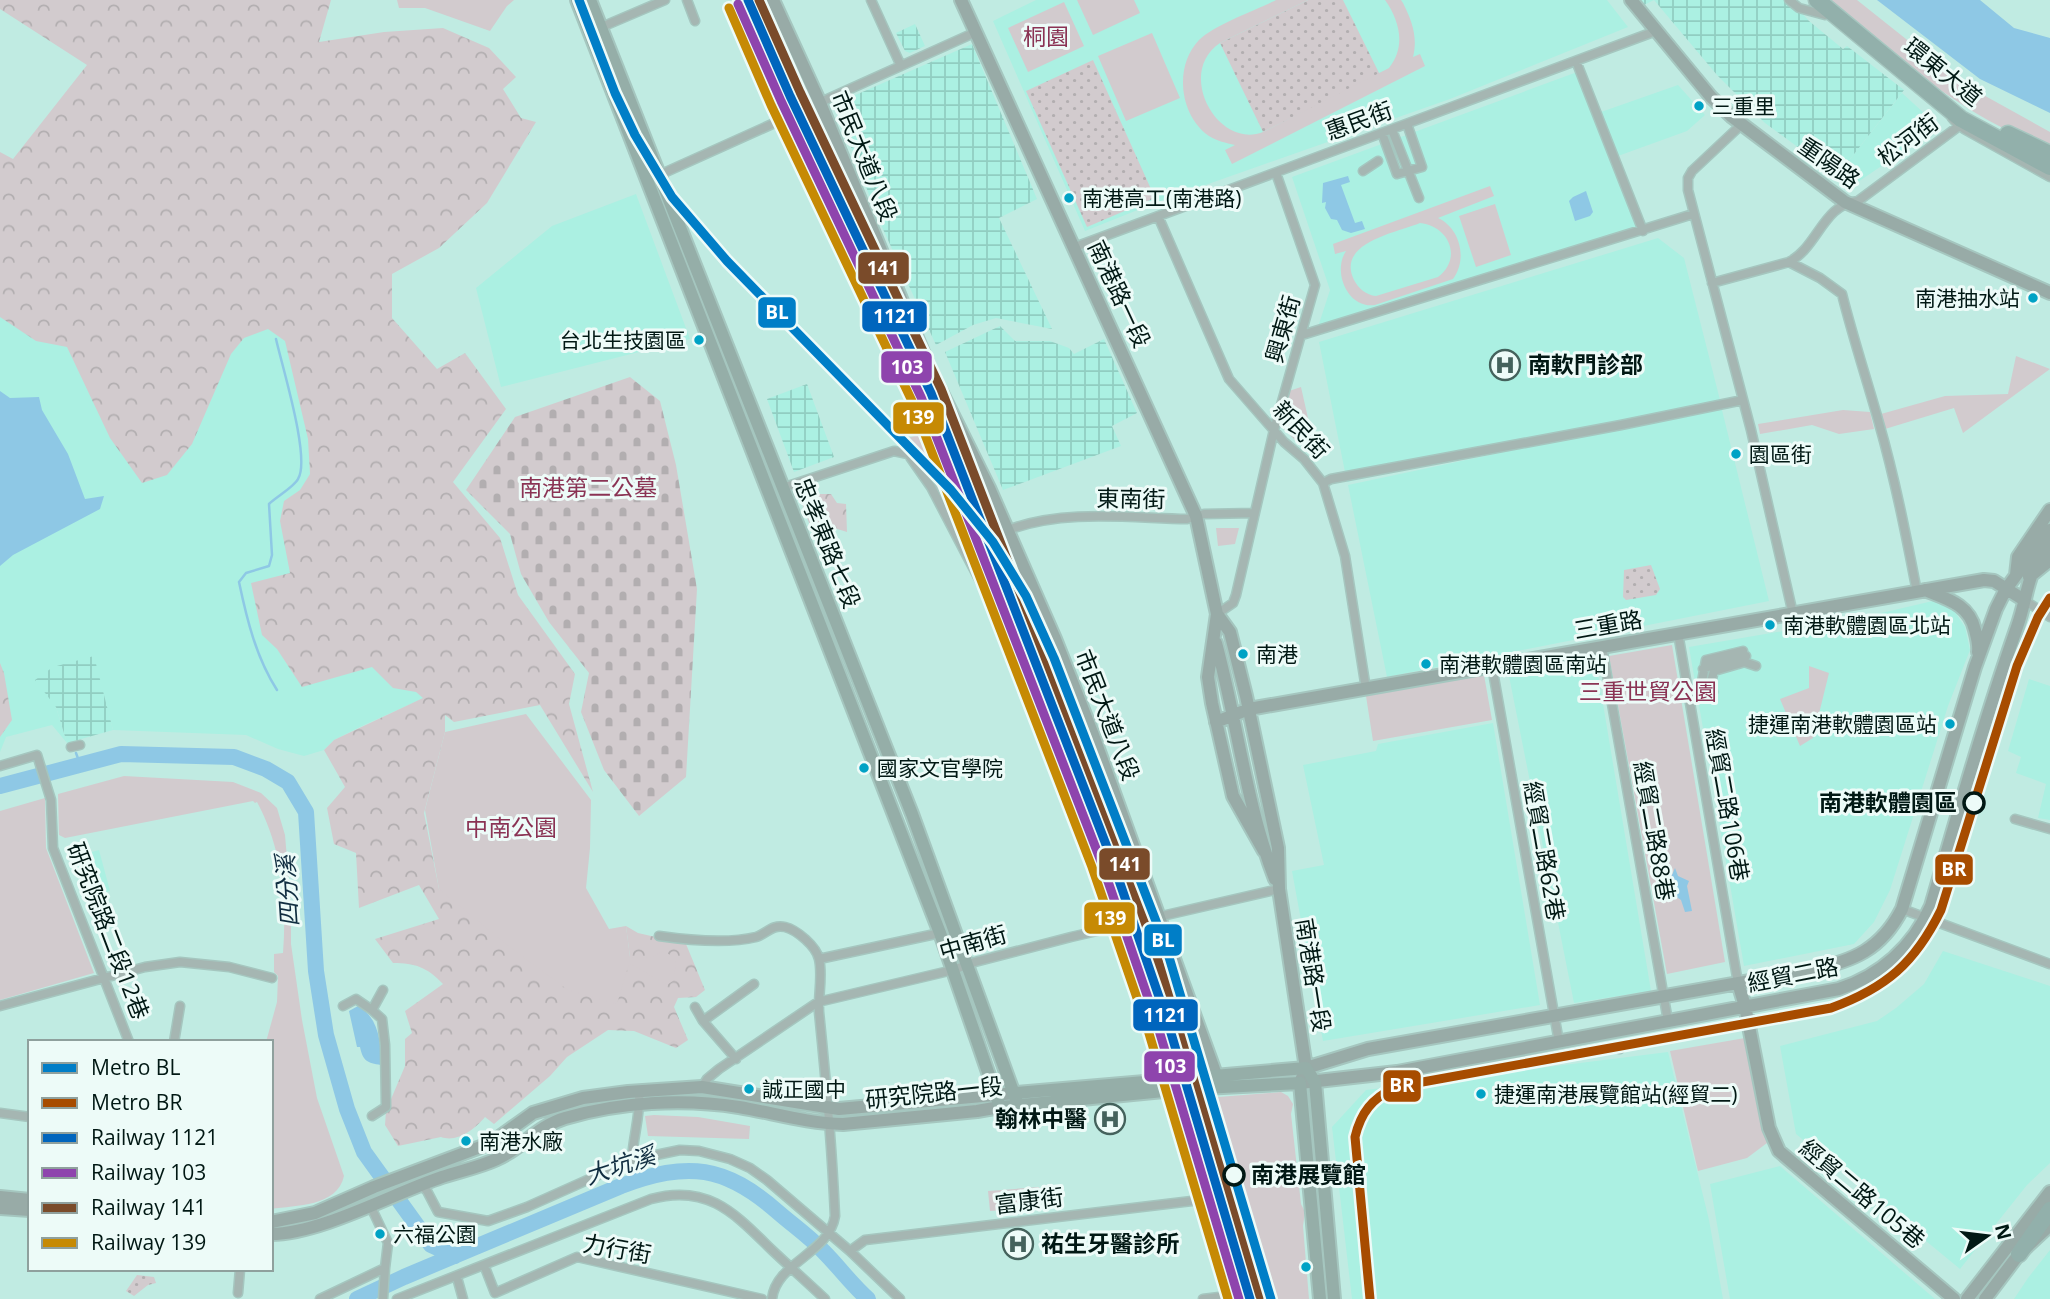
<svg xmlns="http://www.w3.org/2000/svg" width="2050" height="1299" viewBox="0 0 2050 1299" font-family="'Open Sans','Noto Sans TC',sans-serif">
<defs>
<pattern id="industrial-grid" width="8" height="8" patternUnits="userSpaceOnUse" patternTransform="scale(1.75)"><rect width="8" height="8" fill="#abf0e2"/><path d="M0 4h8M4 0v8" fill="none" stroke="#91cdc1"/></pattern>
<pattern id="grass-dots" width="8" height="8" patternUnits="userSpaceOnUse" patternTransform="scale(1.75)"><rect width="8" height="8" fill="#d2cbce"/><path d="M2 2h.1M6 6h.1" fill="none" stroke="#b2aeb0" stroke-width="1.8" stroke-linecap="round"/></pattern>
<pattern id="forest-crowns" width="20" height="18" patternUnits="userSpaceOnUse" patternTransform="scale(1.75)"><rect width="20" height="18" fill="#d2cbce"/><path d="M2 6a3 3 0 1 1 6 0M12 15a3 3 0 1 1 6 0" fill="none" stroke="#b2aeb0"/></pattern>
<pattern id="cemetery-stones" width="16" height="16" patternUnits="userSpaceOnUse" patternTransform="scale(1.75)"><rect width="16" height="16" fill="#d2cbce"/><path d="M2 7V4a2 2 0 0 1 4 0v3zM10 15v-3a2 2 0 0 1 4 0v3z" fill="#b2aeb0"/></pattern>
</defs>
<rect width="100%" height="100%" fill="#c0ebe2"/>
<path fill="#abf0e2" d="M1036,0H1607L1628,27L1450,99L1160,201L1085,231L993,21Z
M1580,71L1643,231L1356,324L1317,330L1330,290L1292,177Z
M1678,85L1705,115L1687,131L1618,156L1601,112Z
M1902,93L1925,114V122L1916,136L1909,141L1902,152L1855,184L1837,176Z
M199,125L444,689L364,725L334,740L324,750L304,756L278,749L246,735L113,730L93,656L56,707L67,743L52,725L6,737L0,752V196Z
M636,194L690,339L501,387L476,288L552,226Z
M1658,238L1684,258L1721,404L1347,482L1319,342Z
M1721,406L1769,601L1387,677L1348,485Z
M1937,600L1953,609L1965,627L1970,650L1948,706L1890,890L1874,922L1854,944L1744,966L1689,647L1860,618Z
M1595,656L1651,991L1574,1003L1509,676Z
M2029,679L2050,686V820L2038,818L2046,784L2016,773L2021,757L2008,751Z
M1493,723L1540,1005L1323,1041L1292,871L1324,865L1303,765L1376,751L1378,744Z
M99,850L110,891L85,898L73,857Z
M1943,951L2050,986V1163L2027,1185L1960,1269L1796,1134L1780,1046L1877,1021L1896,1008L1924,984Z
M1668,1052L1709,1220L1723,1299H1352L1332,1127L1366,1090Z
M1780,1166L1935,1299H1730L1710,1184Z
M1236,1194L1267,1299H1250L1220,1198Z
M2050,1250V1299H2014L2028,1278Z"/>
<path fill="url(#industrial-grid)" d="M1637,0H1790L1809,21L1843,49L1847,46L1904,90L1837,176L1765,123L1717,75L1654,0L1642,6Z
M915,24L925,46L910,53L905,51L896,33Z
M972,44L1037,199L999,218L1052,329L996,318L973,325L936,345L877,216L835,104Z
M1000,326L1015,341H1050L1069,348L1074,354L1104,339L1137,413L1112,426L1121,446L1003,490L945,352Z
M807,384L834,457L794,472L767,399Z
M94,656L113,730L67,743L56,707L35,680L53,667Z"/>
<path fill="url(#grass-dots)" d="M1308,0H1343L1380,75L1263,132L1220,43Z
M1093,60L1155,198L1087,227L1026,91Z
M1651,565L1660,589L1656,595L1626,600L1623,597L1624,570Z
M137,1275L154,1277L156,1283L148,1285L134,1296L126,1291Z"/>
<path fill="url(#forest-crowns)" d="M0,0H331L319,42L384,32L443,28L489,48L516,77L503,89L521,118L536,122L487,203L439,248L392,274V318L437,369L465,353L506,409L453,482L500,538L518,595L575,674L569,704L593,792L540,705L454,722L445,715V732L424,813L439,889L630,957L626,926L638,933L686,944L705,990L696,997L678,998L674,1007L688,1040L676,1048L634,1031L608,1030L567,1057L550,1076L494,1124L485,1117C475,1129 457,1143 441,1137L398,1146L385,1125L386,1111L405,1066V1039L412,1033L405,1011L443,984C427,967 415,963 393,963L375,939L439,919L419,885L359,908L356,853L334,844L327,808L345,787L324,750L334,740L423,698L416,692L393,688L372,667L302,687L277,649L262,635L251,583L290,573L280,521L284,501L300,490L310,474L308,439L285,341L268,329L244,338L231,354L192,444L167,475L142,483L110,438L67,347L36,341L0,317V152L13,159L87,65L0,9Z
M808,487L818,494H831L837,503L846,504L847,532L831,527L812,531L797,490Z
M0,663L4,673L12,720L0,737Z"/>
<path fill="url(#cemetery-stones)" d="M630,377L660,401L676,465L697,589L686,777L639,816L604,770L581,712L589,673L549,622L521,574L510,534L466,490L515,417Z"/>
<path fill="#d2cbce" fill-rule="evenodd" d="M397,0H514L507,6L490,31L425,8H399Z
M1077,0H1134L1140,13L1093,35Z
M1276,0H1308L1220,43C1175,73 1218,150 1263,132L1389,68C1406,47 1400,21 1385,0H1401L1403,3C1412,21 1418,37 1413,57L1420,54L1425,66L1232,164L1225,150L1235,145C1226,143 1217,141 1209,136C1179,115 1174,66 1199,40C1214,25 1256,10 1276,0Z
M1826,0H1857L1960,82L2050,132V150C2034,142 2017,135 2001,127C1937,94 1882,45 1826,0Z
M1064,2L1084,46L1028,72L1008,28Z
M1152,33L1180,98L1126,121L1098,56Z
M1490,186L1494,196L1438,218C1460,228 1468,259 1453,279L1375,305C1348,309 1332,272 1346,251L1335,254L1333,244ZM1420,223C1449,226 1463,258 1438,277L1376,296C1366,295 1359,289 1354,280C1336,243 1395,233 1420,223Z
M1495,204L1511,255L1476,267L1459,216Z
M2016,356L2050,369L1963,433L1954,408L1885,429L1881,414L1945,396L2008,394Z
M1301,387L1312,436L1297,442L1280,425L1289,391Z
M1843,410L1870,412L1874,429L1839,434L1812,425L1760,434L1758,424Z
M939,428L971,505L1007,617L1002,618L925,467L914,452L896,442Z
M982,489L984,490L1092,746L1150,908L1147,910L1143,909L1046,697L979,495Z
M1216,528H1239L1235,544L1218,546Z
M1672,645L1725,962L1667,974L1609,656Z
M1809,666L1829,673L1813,738L1800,746L1780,699L1809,688Z
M1484,675L1492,720L1373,741L1366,696Z
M526,714L591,800L590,848L586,888L609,929L626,926L630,957L649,958L664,951L676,959L674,980L667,985L629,963L630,960L617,1004L568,990L511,948L439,889L425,810L445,732Z
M124,776L233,782L261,793L277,808L285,835L291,906V944L302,1020L317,1098L344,1176C337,1207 296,1205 271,1209V1042H266L277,1002L278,976L274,972V954L283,953C287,901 282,848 257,802L255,803L253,801L65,838L59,835L58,794Z
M45,798L46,848L94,973L0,1000V811Z
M1145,938L1168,991L1191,1059L1175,1061L1139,940Z
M1745,1038L1767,1143L1747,1158L1698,1171L1670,1051Z
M1281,1092L1288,1096L1293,1104L1291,1114L1301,1204L1305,1212L1303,1226L1309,1299H1267L1236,1194L1220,1198L1193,1099Z
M654,1115L698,1117L750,1126L749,1139L648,1136L645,1116Z
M1039,1187L1041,1208L990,1211L988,1191Z"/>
<path fill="#8ec8e5" d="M1877,0H1980L2014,28L2050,38V113L1980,79Z
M1348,176L1350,182L1341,185L1355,223L1362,221L1365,229L1351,233L1342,230L1337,220L1331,219L1325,208L1326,202L1322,203L1323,183Z
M1586,191L1593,212L1590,216L1575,221L1569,201L1573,197Z
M0,391L10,398L39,397L42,410L68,454L85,499L104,496L100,509L13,555L0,566Z
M1675,868L1678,876L1689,881L1687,886L1692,911L1685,912L1681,900L1672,894L1669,882Z
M358,1006C379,1018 381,1042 381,1065C367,1063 363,1061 360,1047H357L349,1011Z"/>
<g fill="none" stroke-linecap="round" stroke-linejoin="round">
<path stroke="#8ec8e5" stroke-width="2.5" d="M276,339C282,366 311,459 298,479C294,487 276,497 269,504L272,555L269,566L246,573L239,582C247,620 256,657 277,690
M76,753L80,764"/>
<path stroke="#8ec8e5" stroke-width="16" d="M0,786L121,754L234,757L266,769L288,782L306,812L316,971L326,1035L347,1109L364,1152L431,1245L455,1256
M357,1299L404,1277L621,1186C688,1161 725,1165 779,1213C794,1226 810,1237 824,1252C839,1267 852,1285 868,1299"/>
<g stroke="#a5c6bf" stroke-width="11">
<path id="street" d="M687,0L695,21
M871,0L901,66
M1789,0L1799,8L1825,15
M597,29L665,0
M1576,61L1643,231
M1741,125L1692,171L1688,178V190L1751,430L1793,614
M1964,129L2050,177
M1392,130L1419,198
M1382,133L1397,174L1422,167L1407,124
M1363,171L1378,161
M657,176L976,32
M1158,216L1229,379L1284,442L1304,459L1323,483L1345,556L1366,689
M1075,247L1656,31
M1789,262L1820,278L1842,294C1853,338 1867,380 1879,423C1895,479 1906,535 1917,592
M1712,283L1789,262C1818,247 1823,204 1858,201L1951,132L1959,126L1952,118
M1302,335L1693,214
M1323,483L1331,479L1621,425L1743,400
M782,488L894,451L908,454L931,487L1018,654
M1008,530C1064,509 1129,518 1187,519L1204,514L1254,513
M2024,600L2050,617
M1217,614L1233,603L1236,595L1274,430L1315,285L1276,173
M1678,633L1738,983
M1602,647L1668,1021
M1741,661L1756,666
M1492,666L1559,1042
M1703,669L1717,663L1746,656
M1701,687L1706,660L1743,651
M1713,692L1711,682L1714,671L1745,662
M71,747L80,745
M0,766L37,755L51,800L53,848L129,1042
M2015,819L2050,829
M1902,909L2050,964
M659,936C687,940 728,944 756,937C766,934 772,924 785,927C797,930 816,946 819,959C823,975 818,996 819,1012C826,1080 832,1148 835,1216C829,1254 776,1262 772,1299
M819,959L940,933
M0,1006L145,967L180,962L229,967L272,978
M343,1006L356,999L372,1010L383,990
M695,1007L703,1021L754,984
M372,1010L382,1019L385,1045L386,1107L372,1116
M703,1021L736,1059
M174,1042L180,1006
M1411,1081L1610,1047L1620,1049
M702,1087L707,1079L719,1069L818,1002L953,970L975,962L1071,937L1279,889
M1184,1089L1188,1096L1245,1299
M0,1113L30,1117
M632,1160C633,1136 641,1114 639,1091
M421,1185L427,1191L438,1212L488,1221L527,1207L632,1160L680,1150L699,1151L730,1159L750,1168L767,1180L850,1251L900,1299
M850,1251L865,1240L1217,1198
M486,1270L495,1293L577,1257L762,1299
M458,1281L463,1299
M238,1293L240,1269
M320,1299L385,1268L388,1243L370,1205
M383,1299L385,1268
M397,1299L651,1199C709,1183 736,1215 773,1251C790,1267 808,1283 825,1299
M1203,1299L1244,1294"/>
</g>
<g stroke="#a5c6bf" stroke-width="16">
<path id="secondary" d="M773,0L820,103L930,369L989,488L1055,639L1093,735L1219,1083
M961,0L1196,516L1217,614L1208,677L1212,703L1233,796L1264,851
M1631,0L1711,97L1731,116L1845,202L2050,293
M938,399L984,528L1031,679L1147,930L1172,989L1206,1085
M2016,575L2018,557L2050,510
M2029,577L2050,560
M1925,590C1947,599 1969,604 1975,630C1977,638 1979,644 1978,652
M1217,614L1230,632L1246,696L1278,848L1279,889L1306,1068L1300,1083L1397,1072L1839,989C1880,976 1913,947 1931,906C1958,813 1985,719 2017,627C2029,593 2025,574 2050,544
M1216,643C1237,720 1246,805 1275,879
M1216,722L1249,709L1984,580L1994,581L2024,600
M1120,888L1183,1088
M1738,983L1745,1006L1769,1128L1779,1151L1954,1299
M1306,1068L1368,1049L1811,970C1853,961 1881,950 1902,909L1975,667L1996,609L2006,589L2050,530
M0,1197L30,1200
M0,1208L30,1210
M271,1222L315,1213L374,1187L491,1143L533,1113L583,1098L628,1092L702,1087L839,1109L1015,1093
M271,1234C320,1234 394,1193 442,1177C460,1171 480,1167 497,1159C522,1148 538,1126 565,1118C620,1102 682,1098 739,1107C774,1113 807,1123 843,1124L977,1111L1000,1107
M1967,1299L2050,1192
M1985,1299L2019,1254L2050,1225"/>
</g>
<g stroke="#a5c6bf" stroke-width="16">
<path id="primary" d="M577,0L940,933L1000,1107L1184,1089L1300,1083L1320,1299
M590,0L912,814L1018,1105
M1015,1093L1306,1068L1315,1082L1334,1299"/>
</g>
<g stroke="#a5c6bf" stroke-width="19">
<path id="highway" d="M1817,0L1961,119L2050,167
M2008,134L2050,154
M2019,1254L2050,1210"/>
</g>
<use href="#street" stroke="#a5b6b2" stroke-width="8"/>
<use href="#secondary" stroke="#98aba7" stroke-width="12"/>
<use href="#primary" stroke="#95aea8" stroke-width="12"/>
<use href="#highway" stroke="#92b0ab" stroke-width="16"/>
<g stroke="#edfbf8" stroke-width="14">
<path id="rail-1" d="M748,0L790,96L931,393L1112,860L1168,1023L1250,1299"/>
</g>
<g stroke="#edfbf8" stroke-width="14">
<path id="rail-2" d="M738,4L781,101L921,397L1102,864L1158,1027L1239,1299"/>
</g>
<g stroke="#edfbf8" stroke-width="14">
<path id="rail-3" d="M759,0L800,92L941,389L1122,856L1179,1020L1260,1296"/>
</g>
<g stroke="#edfbf8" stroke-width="14">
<path id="rail-4" d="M729,8L771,105L912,401L1092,867L1148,1030L1228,1299"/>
</g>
<use href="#rail-1" stroke="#0065bd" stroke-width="9"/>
<use href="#rail-2" stroke="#8e44ad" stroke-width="9"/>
<use href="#rail-3" stroke="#7a4b2a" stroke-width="9"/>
<use href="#rail-4" stroke="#c68a04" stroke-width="9"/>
<g stroke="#edfbf8" stroke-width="14">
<path id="metro-1" d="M579,0L615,93L635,135L672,197L727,261L951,490L993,542L1026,596L1054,658L1166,947L1271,1299"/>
</g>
<g stroke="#edfbf8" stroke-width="14">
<path id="metro-2" d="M1370,1299L1355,1137C1361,1112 1372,1099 1395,1087L1831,1008C1886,988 1915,963 1941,910L2017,666L2038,617L2050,598"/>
</g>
<use href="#metro-1" stroke="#007ec7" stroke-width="9"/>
<use href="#metro-2" stroke="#a74c00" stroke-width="9"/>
</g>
<defs>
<g id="hospital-ring" transform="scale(1.575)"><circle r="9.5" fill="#edfbf8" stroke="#44625c" stroke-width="1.5"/><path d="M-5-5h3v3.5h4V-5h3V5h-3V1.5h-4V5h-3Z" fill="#44625c"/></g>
</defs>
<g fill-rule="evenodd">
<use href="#hospital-ring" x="1505" y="365"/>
<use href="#hospital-ring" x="1110" y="1119"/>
<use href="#hospital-ring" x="1018" y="1244"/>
</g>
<g fill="#00a2c5" stroke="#edfbf8" stroke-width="2.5">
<circle cx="1699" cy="106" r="6"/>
<circle cx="1069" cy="198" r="6"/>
<circle cx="2033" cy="298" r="6"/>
<circle cx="699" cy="340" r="6"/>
<circle cx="1736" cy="454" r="6"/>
<circle cx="1770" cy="625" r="6"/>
<circle cx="1243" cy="654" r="6"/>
<circle cx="1426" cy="664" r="6"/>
<circle cx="1950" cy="724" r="6"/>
<circle cx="864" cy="768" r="6"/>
<circle cx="749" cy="1089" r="6"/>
<circle cx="1481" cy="1094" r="6"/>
<circle cx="466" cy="1141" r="6"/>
<circle cx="380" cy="1234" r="6"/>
<circle cx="1306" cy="1267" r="6"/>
</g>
<g fill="#edfbf8" stroke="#011814" stroke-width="3.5">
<circle cx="1974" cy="803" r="10"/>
<circle cx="1234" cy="1175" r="10"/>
</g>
<g text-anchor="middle" stroke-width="6" stroke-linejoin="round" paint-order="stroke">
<g font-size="21" fill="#011814" stroke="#edfbf8" text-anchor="start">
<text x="1712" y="114">三重里</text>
<text x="1082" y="206">南港高工(南港路)</text>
<text x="2020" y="306" text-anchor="end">南港抽水站</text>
<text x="686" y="348" text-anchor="end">台北生技園區</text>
<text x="1749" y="462">園區街</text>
<text x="1783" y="633">南港軟體園區北站</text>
<text x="1256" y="662">南港</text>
<text x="1439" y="672">南港軟體園區南站</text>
<text x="1937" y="732" text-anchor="end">捷運南港軟體園區站</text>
<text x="877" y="776">國家文官學院</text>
<text x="762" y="1097">誠正國中</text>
<text x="1494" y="1102">捷運南港展覽館站(經貿二)</text>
<text x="479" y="1149">南港水廠</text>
<text x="393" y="1242">六福公園</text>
</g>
<g font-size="23" fill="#8a3354" stroke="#edfbf8">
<text x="1046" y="45">桐園</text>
<text x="588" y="496">南港第二公墓</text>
<text x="1648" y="700">三重世貿公園</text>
<text x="511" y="836">中南公園</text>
</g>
<g font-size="23" fill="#011814" stroke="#edfbf8">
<text transform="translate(1943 72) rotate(39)" y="8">環東大道</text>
<text transform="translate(1359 121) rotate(-20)" y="8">惠民街</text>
<text transform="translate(1908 140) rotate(-37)" y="8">松河街</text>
<text transform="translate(864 156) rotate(68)" y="8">市民大道八段</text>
<text transform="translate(1829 163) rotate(35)" y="8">重陽路</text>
<text transform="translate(1119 294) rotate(65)" y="8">南港路一段</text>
<text transform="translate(1283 329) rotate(-74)" y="8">興東街</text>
<text transform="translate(1301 430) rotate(47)" y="8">新民街</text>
<text transform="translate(1131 499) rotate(1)" y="8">東南街</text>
<text transform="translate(827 543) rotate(68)" y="8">忠孝東路七段</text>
<text transform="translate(1608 625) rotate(-10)" y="8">三重路</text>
<text transform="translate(1107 715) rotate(69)" y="8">市民大道八段</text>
<text transform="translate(1727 805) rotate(80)" y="8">經貿二路106巷</text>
<text transform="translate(1654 831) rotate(80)" y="8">經貿二路88巷</text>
<text transform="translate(1544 851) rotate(80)" y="8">經貿二路62巷</text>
<text transform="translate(108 931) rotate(69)" y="8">研究院路二段12巷</text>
<text transform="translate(973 943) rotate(-16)" y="8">中南街</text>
<text transform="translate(1313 975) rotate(81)" y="8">南港路一段</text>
<text transform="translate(1793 975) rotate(-11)" y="8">經貿二路</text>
<text transform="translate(934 1093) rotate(-6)" y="8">研究院路一段</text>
<text transform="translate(1862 1194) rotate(40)" y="8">經貿二路105巷</text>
<text transform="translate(1029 1201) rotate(-7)" y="8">富康街</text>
<text transform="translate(617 1249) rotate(10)" y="8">力行街</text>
</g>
<g font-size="23" font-weight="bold" fill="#011814" stroke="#edfbf8" text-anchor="start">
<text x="1528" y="373">南軟門診部</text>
<text x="1087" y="1127" text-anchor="end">翰林中醫</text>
<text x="1041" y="1252">祐生牙醫診所</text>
</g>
<g font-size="23" font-weight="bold" fill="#011814" stroke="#edfbf8" text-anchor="end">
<text x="1957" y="811">南港軟體園區</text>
<text x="1251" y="1183" text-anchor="start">南港展覽館</text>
</g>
<g font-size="24" font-style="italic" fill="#102d40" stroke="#edfbf8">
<text transform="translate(288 891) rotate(-94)" y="8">四分溪</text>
<text transform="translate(620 1166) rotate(-18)" y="8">大坑溪</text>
</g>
</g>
<g stroke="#edfbf8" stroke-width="2.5">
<rect x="857" y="251" width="53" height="34" rx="7" fill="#7a4b2a"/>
<rect x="757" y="296" width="40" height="33" rx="7" fill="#007ec7"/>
<rect x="861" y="300" width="67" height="33" rx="7" fill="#0065bd"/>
<rect x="880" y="350" width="53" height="34" rx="7" fill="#8e44ad"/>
<rect x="892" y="401" width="53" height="34" rx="7" fill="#c68a04"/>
<rect x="1098" y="847" width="53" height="34" rx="7" fill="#7a4b2a"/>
<rect x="1934" y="853" width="40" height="33" rx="7" fill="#a74c00"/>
<rect x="1083" y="901" width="53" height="34" rx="7" fill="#c68a04"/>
<rect x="1143" y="923" width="40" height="34" rx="7" fill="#007ec7"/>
<rect x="1132" y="998" width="67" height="34" rx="7" fill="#0065bd"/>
<rect x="1143" y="1050" width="53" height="33" rx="7" fill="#8e44ad"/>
<rect x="1382" y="1069" width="40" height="34" rx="7" fill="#a74c00"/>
</g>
<g font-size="19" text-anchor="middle" font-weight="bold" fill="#fff">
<text x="883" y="275">141</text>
<text x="777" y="319">BL</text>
<text x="895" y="323">1121</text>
<text x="907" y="374">103</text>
<text x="918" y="424">139</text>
<text x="1125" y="871">141</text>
<text x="1954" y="876">BR</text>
<text x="1110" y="925">139</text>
<text x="1163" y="947">BL</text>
<text x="1165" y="1022">1121</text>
<text x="1170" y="1073">103</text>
<text x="1402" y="1092">BR</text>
</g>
<rect x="28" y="1040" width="245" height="231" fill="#edfbf8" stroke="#8fa09d" stroke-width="2"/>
<rect x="42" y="1063" width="35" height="10" fill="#007ec7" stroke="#8fa09d" stroke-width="2"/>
<text x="91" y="1075" font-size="21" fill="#011814">Metro BL</text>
<rect x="42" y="1098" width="35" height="10" fill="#a74c00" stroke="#8fa09d" stroke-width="2"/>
<text x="91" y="1110" font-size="21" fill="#011814">Metro BR</text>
<rect x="42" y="1133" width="35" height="10" fill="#0065bd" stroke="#8fa09d" stroke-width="2"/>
<text x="91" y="1145" font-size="21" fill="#011814">Railway 1121</text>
<rect x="42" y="1168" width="35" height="10" fill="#8e44ad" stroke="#8fa09d" stroke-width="2"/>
<text x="91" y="1180" font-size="21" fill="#011814">Railway 103</text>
<rect x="42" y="1203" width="35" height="10" fill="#7a4b2a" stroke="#8fa09d" stroke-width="2"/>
<text x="91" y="1215" font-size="21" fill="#011814">Railway 141</text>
<rect x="42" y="1238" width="35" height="10" fill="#c68a04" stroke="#8fa09d" stroke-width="2"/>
<text x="91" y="1250" font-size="21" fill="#011814">Railway 139</text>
<g transform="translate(1987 1236) rotate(76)" stroke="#edfbf8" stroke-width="5" paint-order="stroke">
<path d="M0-5L12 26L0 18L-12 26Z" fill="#011814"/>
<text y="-10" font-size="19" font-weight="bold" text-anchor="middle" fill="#011814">N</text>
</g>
</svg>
